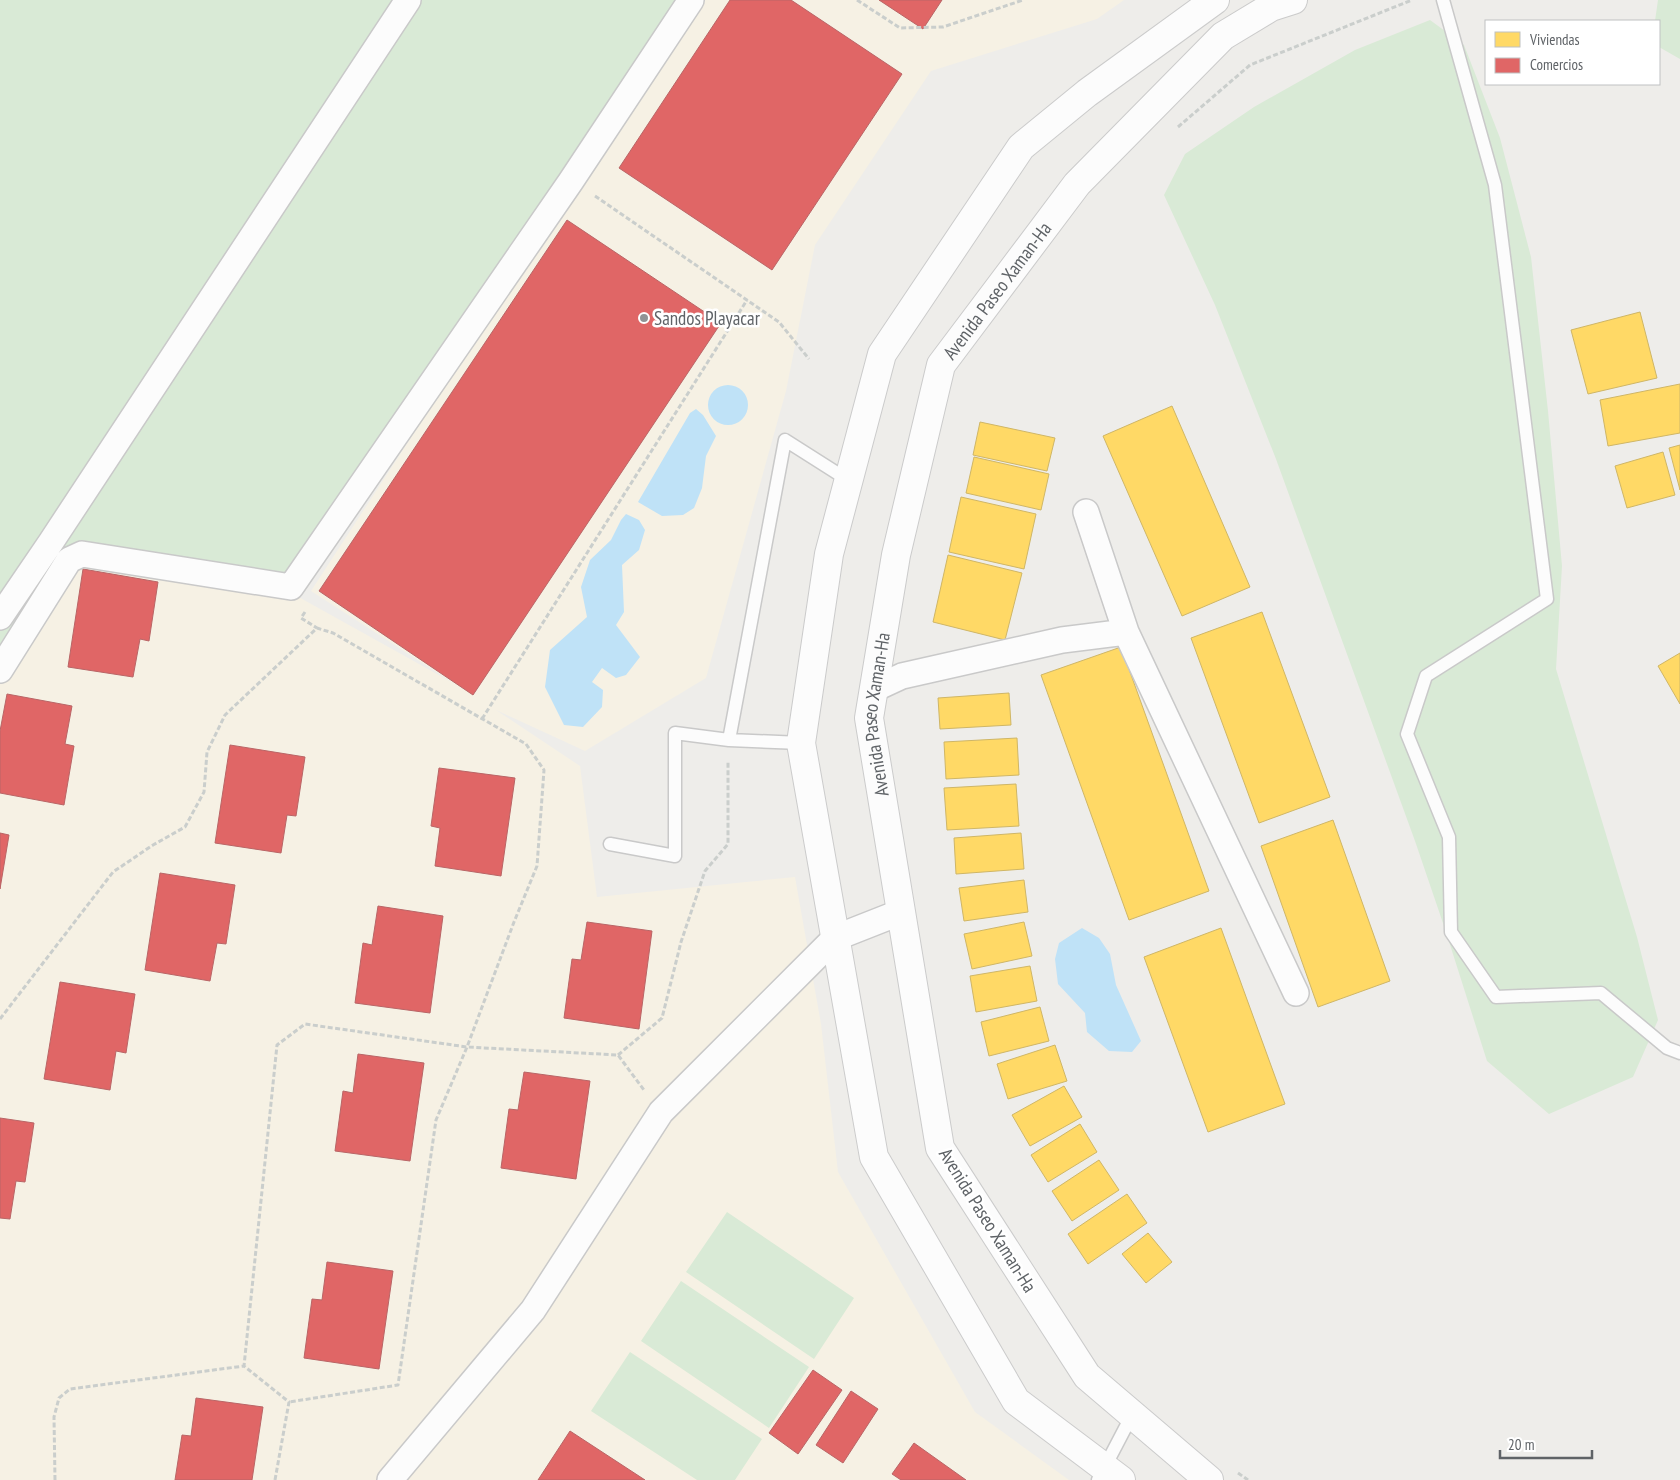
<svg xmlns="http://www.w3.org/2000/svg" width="1680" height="1480" viewBox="0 0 1680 1480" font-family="'PT Sans Narrow',sans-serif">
<rect width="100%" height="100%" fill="#eeedea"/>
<path fill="#f6f1e4" d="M696,0H1124L1097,19L931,71L815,245L786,391L706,678L585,751L496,710L580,766L597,897L795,877L821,1024L838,1172L975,1412L1069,1480H0V678L83,558L295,595L455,684L311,591Z"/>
<path fill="#d9ead6" d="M0,0H675L410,423L295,595L83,558L0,678Z
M1658,0H1680V59L1659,47V21H1655Z
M1430,20L1464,45L1500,138L1531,257L1548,411L1562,566L1556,669L1637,937L1658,1020L1633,1077L1549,1114L1487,1061L1445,929L1415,841L1276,459L1215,305L1164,195L1185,154L1254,107L1355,50Z
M727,1212L854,1298L814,1359L686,1272Z
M681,1281L809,1367L769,1428L641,1341Z
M630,1352L762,1439L735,1480H697L591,1411Z"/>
<path fill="#bfe2f7" d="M708 405a20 20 0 1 1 40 0a20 20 0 1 1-40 0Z
M696,409L703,415L716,436L706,456L702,488L694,508L683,515L662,516L638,502L690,413Z
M626,514L639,520L645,530L639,550L622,565L624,612L616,625L640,657L626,675L616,678L602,668L592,682L603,690L602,707L583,727L564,725L545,687L550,650L587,617L581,587L590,560L611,540L621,520Z
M1082,928L1099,938L1110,954L1116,985L1141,1041L1132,1052L1109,1051L1087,1032L1085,1013L1058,984L1055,959L1059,943Z"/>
<path fill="#ffd966" stroke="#cfb666" d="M1640,312L1657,378L1588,394L1571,330Z
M1680,384V433L1608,446L1600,400Z
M1172,406L1250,587L1182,616L1103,436Z
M980,422L1055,438L1047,471L973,455Z
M1680,445V490L1669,448Z
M1663,452L1675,495L1627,508L1615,466Z
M974,457L1049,474L1041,510L966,493Z
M961,497L1036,514L1024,569L949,552Z
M948,555L1022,573L1005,640L933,622Z
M1262,612L1330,797L1259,823L1191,638Z
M1121,647L1209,891L1129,920L1041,675Z
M1680,653V704L1658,666Z
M1009,693L1011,725L940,729L938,698Z
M1017,738L1019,775L946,779L944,742Z
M1016,784L1019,826L947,830L944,788Z
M1333,820L1390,981L1318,1007L1261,846Z
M1021,833L1024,869L956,874L954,838Z
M1024,880L1028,912L964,921L959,888Z
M1024,922L1032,956L972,969L964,934Z
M1221,928L1285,1104L1208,1132L1144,957Z
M1030,966L1037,1001L976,1012L970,976Z
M1040,1007L1049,1041L989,1056L981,1022Z
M1055,1045L1067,1081L1008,1099L997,1064Z
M1064,1086L1082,1117L1030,1146L1012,1115Z
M1080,1124L1097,1152L1048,1182L1031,1155Z
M1099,1160L1119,1190L1072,1221L1052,1191Z
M1127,1194L1147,1223L1088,1264L1068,1234Z
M1148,1233L1172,1262L1146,1283L1122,1254Z"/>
<path fill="#e06666" stroke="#b96566" d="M730,0H791L902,74L772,270L619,168Z
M879,0H942L923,29Z
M567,220L721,323L473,695L319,591Z
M83,569L158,582L149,641L140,639L133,677L68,667Z
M7,694L72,706L65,744L74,746L64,805L0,793V731Z
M230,745L305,757L296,816L287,815L281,853L215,843Z
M439,768L515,778L501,876L435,866L440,828L431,826Z
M0,833L9,835L0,889Z
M160,873L235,885L226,944L217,943L210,981L145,970Z
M378,906L443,916L430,1013L355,1003L363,943L372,945Z
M587,922L652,931L639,1029L564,1018L572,959L581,960Z
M60,982L135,994L126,1053L116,1051L110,1090L44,1079Z
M358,1054L424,1063L410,1161L335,1151L343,1091L353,1093Z
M524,1072L590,1081L576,1179L501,1168L509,1109L518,1110Z
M0,1118L34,1123L25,1182L16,1181L10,1219L0,1218Z
M327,1262L393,1271L379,1369L304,1358L312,1299L322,1300Z
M813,1370L842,1390L798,1454L769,1433Z
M851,1391L878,1409L843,1463L816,1445Z
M196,1398L263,1407L252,1480H175L182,1435L191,1436Z
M570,1431L645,1480H538Z
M914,1443L966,1480H901L892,1474Z"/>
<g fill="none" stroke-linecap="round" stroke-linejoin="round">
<g stroke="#c9c9c9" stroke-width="15">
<path id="service" d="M1443,0L1495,185L1547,599L1426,676L1407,734L1449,837L1451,932L1496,997L1601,993L1667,1048L1680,1053
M801,743L729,740L785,440L848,480
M610,844L675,856V733L729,740
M1098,1480L1132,1415"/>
</g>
<g stroke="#c9c9c9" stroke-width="28">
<path id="minor" d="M1086,512L1126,632L1296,993
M0,617L51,542L408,0
M0,670L69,560L82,554L291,587L571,181L691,0
M874,689L902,676L1062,640L1126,632
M390,1480L533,1310L661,1112L835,938L901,912"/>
</g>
<g stroke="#cbcbcb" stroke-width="30">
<g id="secondary">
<path d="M1121,1480L1016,1401L874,1157L801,743L829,554L882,354L1021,147L1087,93L1215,0"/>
<path id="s1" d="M1209,1480L1087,1376L940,1148L869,718L896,555L941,365L1077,184L1223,36L1271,7L1293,0"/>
</g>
</g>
<path stroke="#cacecc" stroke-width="3" stroke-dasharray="5 2.5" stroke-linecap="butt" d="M857,0L900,28L943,27L1023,0
M1178,127L1250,65L1412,0
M595,196L779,322L809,359
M305,612L301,618L317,628
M482,719L747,300
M0,1019L113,872L153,845L185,827L204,792L207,752L225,715L317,628L333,633L526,744L544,770L537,866L514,922L467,1047L436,1120L398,1385L289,1402
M618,1055L662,1018L681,942L705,871L728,844V761
M1238,1473L1248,1480
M55,1480L54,1417L59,1398L70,1389L244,1366
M275,1480L289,1402L244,1366L277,1045L305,1024L467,1047L618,1055L644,1090"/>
<use href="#service" stroke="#fcfcfc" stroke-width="12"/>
<use href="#minor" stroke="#fcfcfc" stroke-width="25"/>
<use href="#secondary" stroke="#fcfcfc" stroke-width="28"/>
</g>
<circle fill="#919395" stroke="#fff" stroke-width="2" cx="644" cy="318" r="5"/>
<g text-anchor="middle" stroke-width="5" stroke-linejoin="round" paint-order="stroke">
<g font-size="19" fill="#5f6367" stroke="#fff">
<text dy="7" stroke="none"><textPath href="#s1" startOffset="1321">Avenida Paseo Xaman-Ha</textPath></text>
<text dy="7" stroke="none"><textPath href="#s1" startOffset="871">Avenida Paseo Xaman-Ha</textPath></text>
<text transform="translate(988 1220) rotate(58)" y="7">Avenida Paseo Xaman-Ha</text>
</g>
<g font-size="19" fill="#5f6367" stroke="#fff" text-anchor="start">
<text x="654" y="325">Sandos Playacar</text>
</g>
</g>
<rect x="1485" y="20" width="175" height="65" fill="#ffffff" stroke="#bfc1c2"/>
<rect x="1495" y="32" width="25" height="15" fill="#ffd966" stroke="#bfc1c2"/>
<text x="1530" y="45" font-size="15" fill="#5f6367">Viviendas</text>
<rect x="1495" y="58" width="25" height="15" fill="#e06666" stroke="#bfc1c2"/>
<text x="1530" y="70" font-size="15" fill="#5f6367">Comercios</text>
<path d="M1500 1450v8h92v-8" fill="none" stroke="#5f6367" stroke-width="2.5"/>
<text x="1508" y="1450" font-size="15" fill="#5f6367" stroke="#ffffff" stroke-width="4" paint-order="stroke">20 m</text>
</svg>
